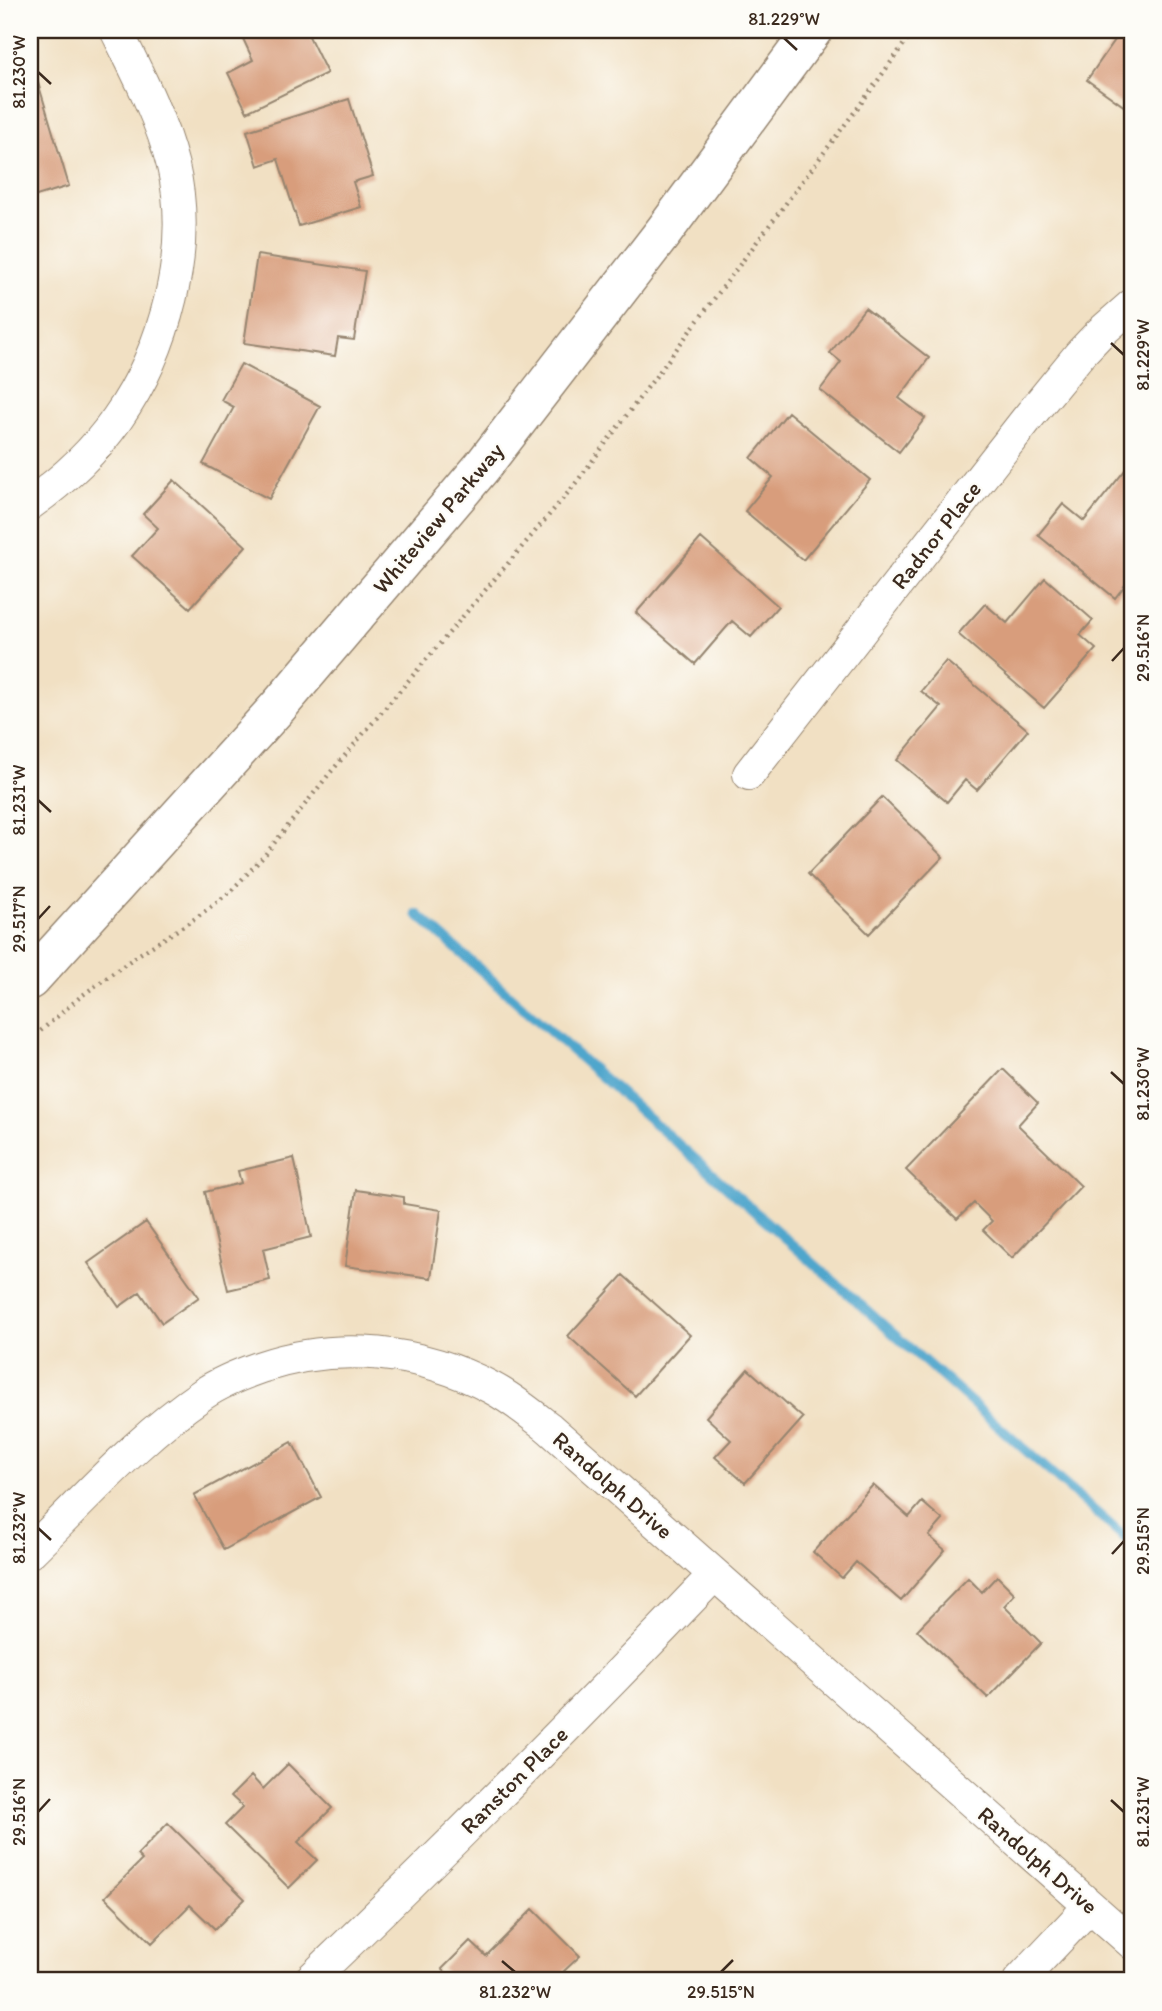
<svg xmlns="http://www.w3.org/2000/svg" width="1162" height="2011" viewBox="0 0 1162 2011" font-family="Itim,sans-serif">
<rect width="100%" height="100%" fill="#fdfcf7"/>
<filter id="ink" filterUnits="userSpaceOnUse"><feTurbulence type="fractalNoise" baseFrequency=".0143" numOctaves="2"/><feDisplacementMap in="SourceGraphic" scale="14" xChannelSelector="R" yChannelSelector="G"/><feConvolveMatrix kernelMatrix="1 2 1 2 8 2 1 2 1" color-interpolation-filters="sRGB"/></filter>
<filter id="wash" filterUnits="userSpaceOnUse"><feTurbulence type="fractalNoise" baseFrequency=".00686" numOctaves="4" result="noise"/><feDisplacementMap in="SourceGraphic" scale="28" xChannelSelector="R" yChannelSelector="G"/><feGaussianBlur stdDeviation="1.57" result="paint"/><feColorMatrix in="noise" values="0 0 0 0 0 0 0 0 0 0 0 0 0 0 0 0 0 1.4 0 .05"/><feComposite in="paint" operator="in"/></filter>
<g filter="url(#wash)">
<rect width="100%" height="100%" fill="#f1e0c3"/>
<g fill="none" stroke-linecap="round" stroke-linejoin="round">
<path stroke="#4fa6cc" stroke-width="10" d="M417,914L1132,1544"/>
</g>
<g id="blocks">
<path fill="#d89d7b" d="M239,30H306L327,73L247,112L228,73L253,60Z
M1122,30H1132V112L1087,80Z
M36,76L69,186L30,198V79Z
M349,99L373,176L353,182L361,207L299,226L278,159L258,166L247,131Z
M257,255L365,271L354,340L338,338L335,356L244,343Z
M865,308L929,358L899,398L925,418L899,452L820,390L841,362L830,353Z
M241,364L320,406L269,499L203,464L234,407L221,400Z
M788,412L870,480L803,560L745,511L773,477L751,458Z
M1130,464L1132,466V576L1115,598L1038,535L1063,504L1084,521Z
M174,480L246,546L190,608L132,556L158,528L143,514Z
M701,538L778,606L751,637L732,621L695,664L636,613Z
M1045,578L1093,620L1080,635L1096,649L1044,708L958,634L985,604L1007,623Z
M946,661L1028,730L977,790L965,780L947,802L897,760L941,707L921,691Z
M882,797L943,857L869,934L808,874Z
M1003,1069L1038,1103L1018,1125L1081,1186L1012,1258L983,1230L992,1221L974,1203L957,1219L906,1170Z
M294,1158L311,1237L263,1249L270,1280L228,1290L205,1192L241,1183L238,1171Z
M356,1190L404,1197V1204L441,1210L431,1278L345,1266Z
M146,1222L199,1297L162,1323L140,1292L119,1307L88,1263Z
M623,1275L690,1335L635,1396L568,1336Z
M748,1369L803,1418L745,1483L715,1457L731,1440L706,1417Z
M292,1442L321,1497L224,1550L194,1495Z
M873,1485L909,1517L922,1502L943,1520L929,1536L945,1550L901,1601L856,1562L842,1578L813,1552Z
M997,1576L1015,1594L1004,1606L1041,1643L988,1698L917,1630L968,1578L982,1592Z
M288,1764L332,1808L298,1842L317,1860L289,1888L225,1825L243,1807L231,1796L251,1776L263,1789Z
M168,1823L245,1899L215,1929L190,1905L152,1943L105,1897L142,1860L137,1855Z
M533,1909L580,1956L564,1971L574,1981H455L442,1969L470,1941L486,1956Z"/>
</g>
</g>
<g filter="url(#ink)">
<use href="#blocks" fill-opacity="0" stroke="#968570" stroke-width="2"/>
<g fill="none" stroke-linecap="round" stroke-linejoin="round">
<g stroke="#968570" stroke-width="34">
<path id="minor" d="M30,504C62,481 94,452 117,419C165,351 193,249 173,166C161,118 138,74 116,30
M749,774L1026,420L1080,354L1099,334L1132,305
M30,1552C86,1498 138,1438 203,1394C220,1382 241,1374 261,1367C338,1341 421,1350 492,1388C513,1399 531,1414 549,1428L1132,1943
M309,1981C447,1849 582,1713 714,1575
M1019,1981L1090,1906"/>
</g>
<g stroke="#968570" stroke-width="41">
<path id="tertiary" d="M30,980L278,707L482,467L665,230L813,30"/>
</g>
<path stroke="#968570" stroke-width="4.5" stroke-dasharray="2 5" stroke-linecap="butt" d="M30,1040L80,997L138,955L193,920L230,892L264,856L330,773L572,488L871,90L914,30"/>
<use href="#minor" stroke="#fff" stroke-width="32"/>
<use href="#tertiary" stroke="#fff" stroke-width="38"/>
</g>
</g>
<path fill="none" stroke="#3b2a1e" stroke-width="2.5" d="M784,38L797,50M38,72L51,84M1111,343L1124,355M1112,661L1124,648M38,800L51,812M38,919L50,906M1111,1072L1124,1084M38,1528L51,1540M1112,1554L1124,1541M1111,1800L1124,1812M38,1812L50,1799M502,1961L515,1972M721,1972L733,1960"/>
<g text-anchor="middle" stroke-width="5" stroke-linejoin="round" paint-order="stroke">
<g font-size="23" fill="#3b2a1e" stroke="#fdfcf7">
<text transform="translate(438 518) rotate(-50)" y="8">Whiteview Parkway</text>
<text transform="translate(936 535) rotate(-52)" y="8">Radnor Place</text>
<text transform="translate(613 1485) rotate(41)" y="8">Randolph Drive</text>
<text transform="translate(514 1780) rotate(-45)" y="8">Ranston Place</text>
<text transform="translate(1038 1860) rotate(41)" y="8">Randolph Drive</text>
</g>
</g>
<rect width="1162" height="2011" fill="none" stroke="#fdfcf7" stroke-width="77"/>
<rect x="38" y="38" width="1086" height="1934" fill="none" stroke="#3b2a1e" stroke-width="2.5"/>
<g font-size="18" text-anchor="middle" fill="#3b2a1e">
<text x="784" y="25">81.229°W</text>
<text transform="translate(19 72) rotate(-90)" y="6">81.230°W</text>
<text transform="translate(1143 355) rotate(-90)" y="6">81.229°W</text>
<text transform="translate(1143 648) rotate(-90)" y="6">29.516°N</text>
<text transform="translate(19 800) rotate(-90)" y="6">81.231°W</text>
<text transform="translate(19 919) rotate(-90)" y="6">29.517°N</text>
<text transform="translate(1143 1084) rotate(-90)" y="6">81.230°W</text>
<text transform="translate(19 1528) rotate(-90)" y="6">81.232°W</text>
<text transform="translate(1143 1541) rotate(-90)" y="6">29.515°N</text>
<text transform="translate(1143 1812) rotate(-90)" y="6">81.231°W</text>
<text transform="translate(19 1812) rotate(-90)" y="6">29.516°N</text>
<text x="515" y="1998">81.232°W</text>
<text x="721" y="1998">29.515°N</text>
</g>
</svg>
